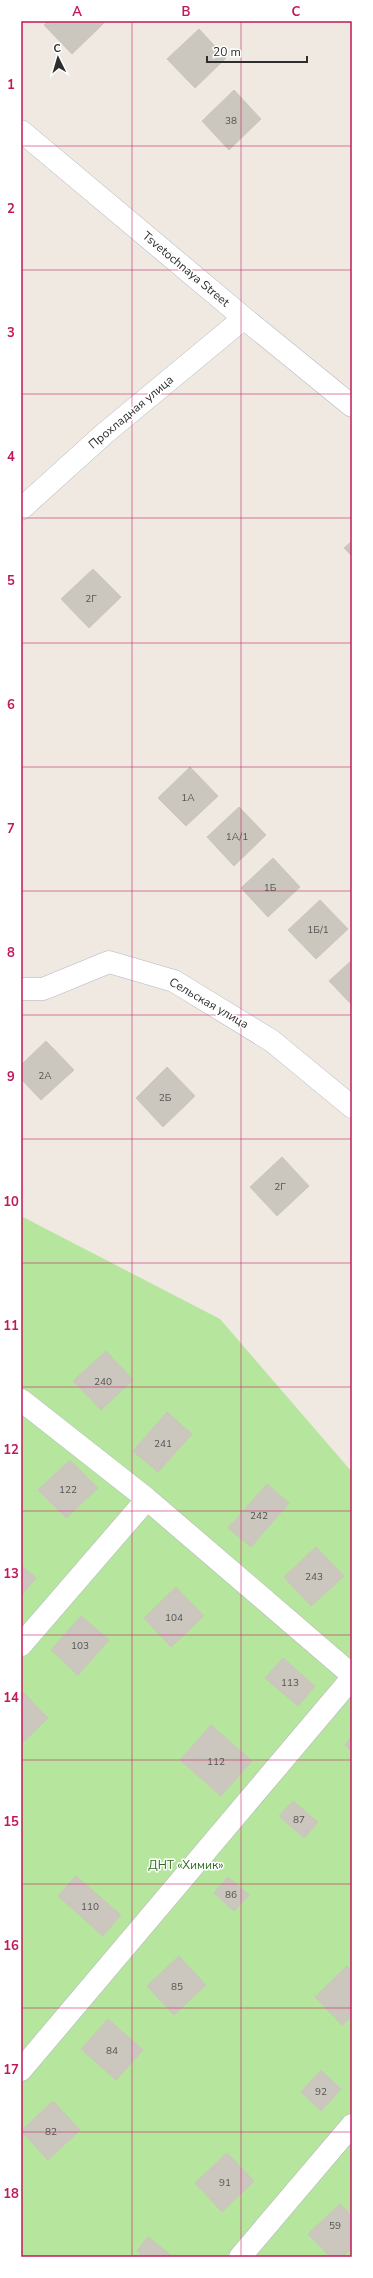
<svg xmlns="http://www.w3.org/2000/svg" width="373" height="2278" viewBox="0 0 373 2278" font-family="'Nunito Sans',sans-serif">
<rect width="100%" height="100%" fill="#efe9e1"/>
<path fill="#b6e59e" d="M21,1216L220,1319L352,1472V2257H21Z"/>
<path fill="#cbc7bf" stroke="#cbc5ba" d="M48,21H101L104,23L72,54L44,25Z
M199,29L226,58L195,88L167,59Z
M234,90L261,119L229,150L202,121Z
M352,541V556L344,548Z
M93,569L121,597L89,628L61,599Z
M190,767L218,796L186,826L158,798Z
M239,807L266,835L234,866L207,837Z
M273,858L300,887L268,917L241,888Z
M320,900L348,929L316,959L288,930Z
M352,960V1005L329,981Z
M46,1041L74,1070L41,1100L21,1079V1065Z
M167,1067L195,1096L163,1127L136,1098Z
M282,1157L309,1186L277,1216L250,1187Z
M106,1351L133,1380L101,1410L73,1381Z
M167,1412L192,1434L158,1472L133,1451Z
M70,1460L98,1488L66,1518L38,1490Z
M267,1484L289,1503L251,1547L228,1528Z
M316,1547L344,1576L311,1606L284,1577Z
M21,1565L36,1578L21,1596Z
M176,1587L204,1616L171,1647L144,1618Z
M81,1616L109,1640L78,1675L51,1650Z
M283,1658L315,1686L298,1706L265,1678Z
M21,1690L48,1718L21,1744Z
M211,1725L252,1761L221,1796L180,1760Z
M352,1737V1752L345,1745Z
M293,1801L318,1822L304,1838L279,1816Z
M76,1876L121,1915L103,1936L58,1896Z
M228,1877L249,1895L234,1911L214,1893Z
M179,1956L206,1985L174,2015L147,1986Z
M347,1966L352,1971V2016L342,2025L315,1997Z
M108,2019L143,2050L116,2080L81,2049Z
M321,2070L341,2089L321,2111L301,2092Z
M53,2101L80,2130L48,2160L21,2131Z
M227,2153L254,2181L222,2212L195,2183Z
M340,2204L352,2216V2248L342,2257H330L308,2234Z
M148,2237L173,2257H144L137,2251Z"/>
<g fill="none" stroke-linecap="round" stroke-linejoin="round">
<g stroke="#b4b7c1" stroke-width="23">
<path id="minor" d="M21,131L244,318L352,406
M21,509L104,434L244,318
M21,989H43L109,962L174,981L272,1041L352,1107
M21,1400L147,1499L352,1675
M21,1645L147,1499
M21,2070L352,1678
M240,2257L352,2125"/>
</g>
<use href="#minor" stroke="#fff" stroke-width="22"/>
</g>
<path fill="none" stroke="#c2185b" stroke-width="1" stroke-opacity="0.55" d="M132,21V2257M241,21V2257M21,146H352M21,270H352M21,394H352M21,518H352M21,643H352M21,767H352M21,891H352M21,1015H352M21,1139H352M21,1263H352M21,1387H352M21,1511H352M21,1635H352M21,1760H352M21,1884H352M21,2008H352M21,2132H352"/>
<g text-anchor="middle" stroke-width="3" stroke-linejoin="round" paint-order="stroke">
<g font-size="10" fill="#555452">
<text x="231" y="124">38</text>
<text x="91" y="602">2Г</text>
<text x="188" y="801">1А</text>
<text x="237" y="840">1А/1</text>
<text x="270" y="891">1Б</text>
<text x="318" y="933">1Б/1</text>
<text x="45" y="1079">2А</text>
<text x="165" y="1101">2Б</text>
<text x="280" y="1190">2Г</text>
<text x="103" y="1385">240</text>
<text x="163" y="1447">241</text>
<text x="68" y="1493">122</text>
<text x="259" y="1519">242</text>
<text x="314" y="1580">243</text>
<text x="174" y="1621">104</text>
<text x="80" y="1649">103</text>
<text x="290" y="1686">113</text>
<text x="216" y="1765">112</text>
<text x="299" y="1823">87</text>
<text x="231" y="1898">86</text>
<text x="90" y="1910">110</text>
<text x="177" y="1990">85</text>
<text x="112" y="2054">84</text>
<text x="321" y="2095">92</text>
<text x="51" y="2135">82</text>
<text x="225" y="2186">91</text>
<text x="335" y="2229">59</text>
</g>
<g font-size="12" fill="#2e2e2e" stroke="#fff">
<text transform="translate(186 269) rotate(40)" y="4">Tsvetochnaya Street</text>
<text transform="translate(131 412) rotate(-40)" y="4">Прохладная улица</text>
<text transform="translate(209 1003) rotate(30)" y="4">Сельская улица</text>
</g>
<g font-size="12" fill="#2c6e1b" stroke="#fff">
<text x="186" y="1869">ДНТ «Химик»</text>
</g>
</g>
<rect width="373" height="2278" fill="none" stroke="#ffffff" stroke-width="44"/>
<g transform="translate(58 58) rotate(355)" stroke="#ffffff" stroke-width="3" paint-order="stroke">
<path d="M0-3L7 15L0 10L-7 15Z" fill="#2e2e2e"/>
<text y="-6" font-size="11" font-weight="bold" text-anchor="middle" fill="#2e2e2e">С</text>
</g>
<path d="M207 56v6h100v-6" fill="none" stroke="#2e2e2e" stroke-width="2"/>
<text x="213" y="56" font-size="12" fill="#2e2e2e" stroke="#ffffff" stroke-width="3" paint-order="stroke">20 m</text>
<rect x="22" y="22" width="329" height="2234" fill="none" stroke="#c2185b" stroke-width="1.5"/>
<g font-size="13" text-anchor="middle" font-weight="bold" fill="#c2185b">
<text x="77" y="16">A</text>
<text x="186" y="16">B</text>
<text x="296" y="16">C</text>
<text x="11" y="89">1</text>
<text x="11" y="213">2</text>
<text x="11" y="337">3</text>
<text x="11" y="461">4</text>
<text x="11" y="585">5</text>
<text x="11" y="709">6</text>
<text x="11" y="833">7</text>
<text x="11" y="957">8</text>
<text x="11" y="1081">9</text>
<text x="11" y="1206">10</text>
<text x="11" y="1330">11</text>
<text x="11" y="1454">12</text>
<text x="11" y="1578">13</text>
<text x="11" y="1702">14</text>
<text x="11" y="1826">15</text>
<text x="11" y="1950">16</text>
<text x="11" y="2074">17</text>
<text x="11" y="2198">18</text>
</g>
</svg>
